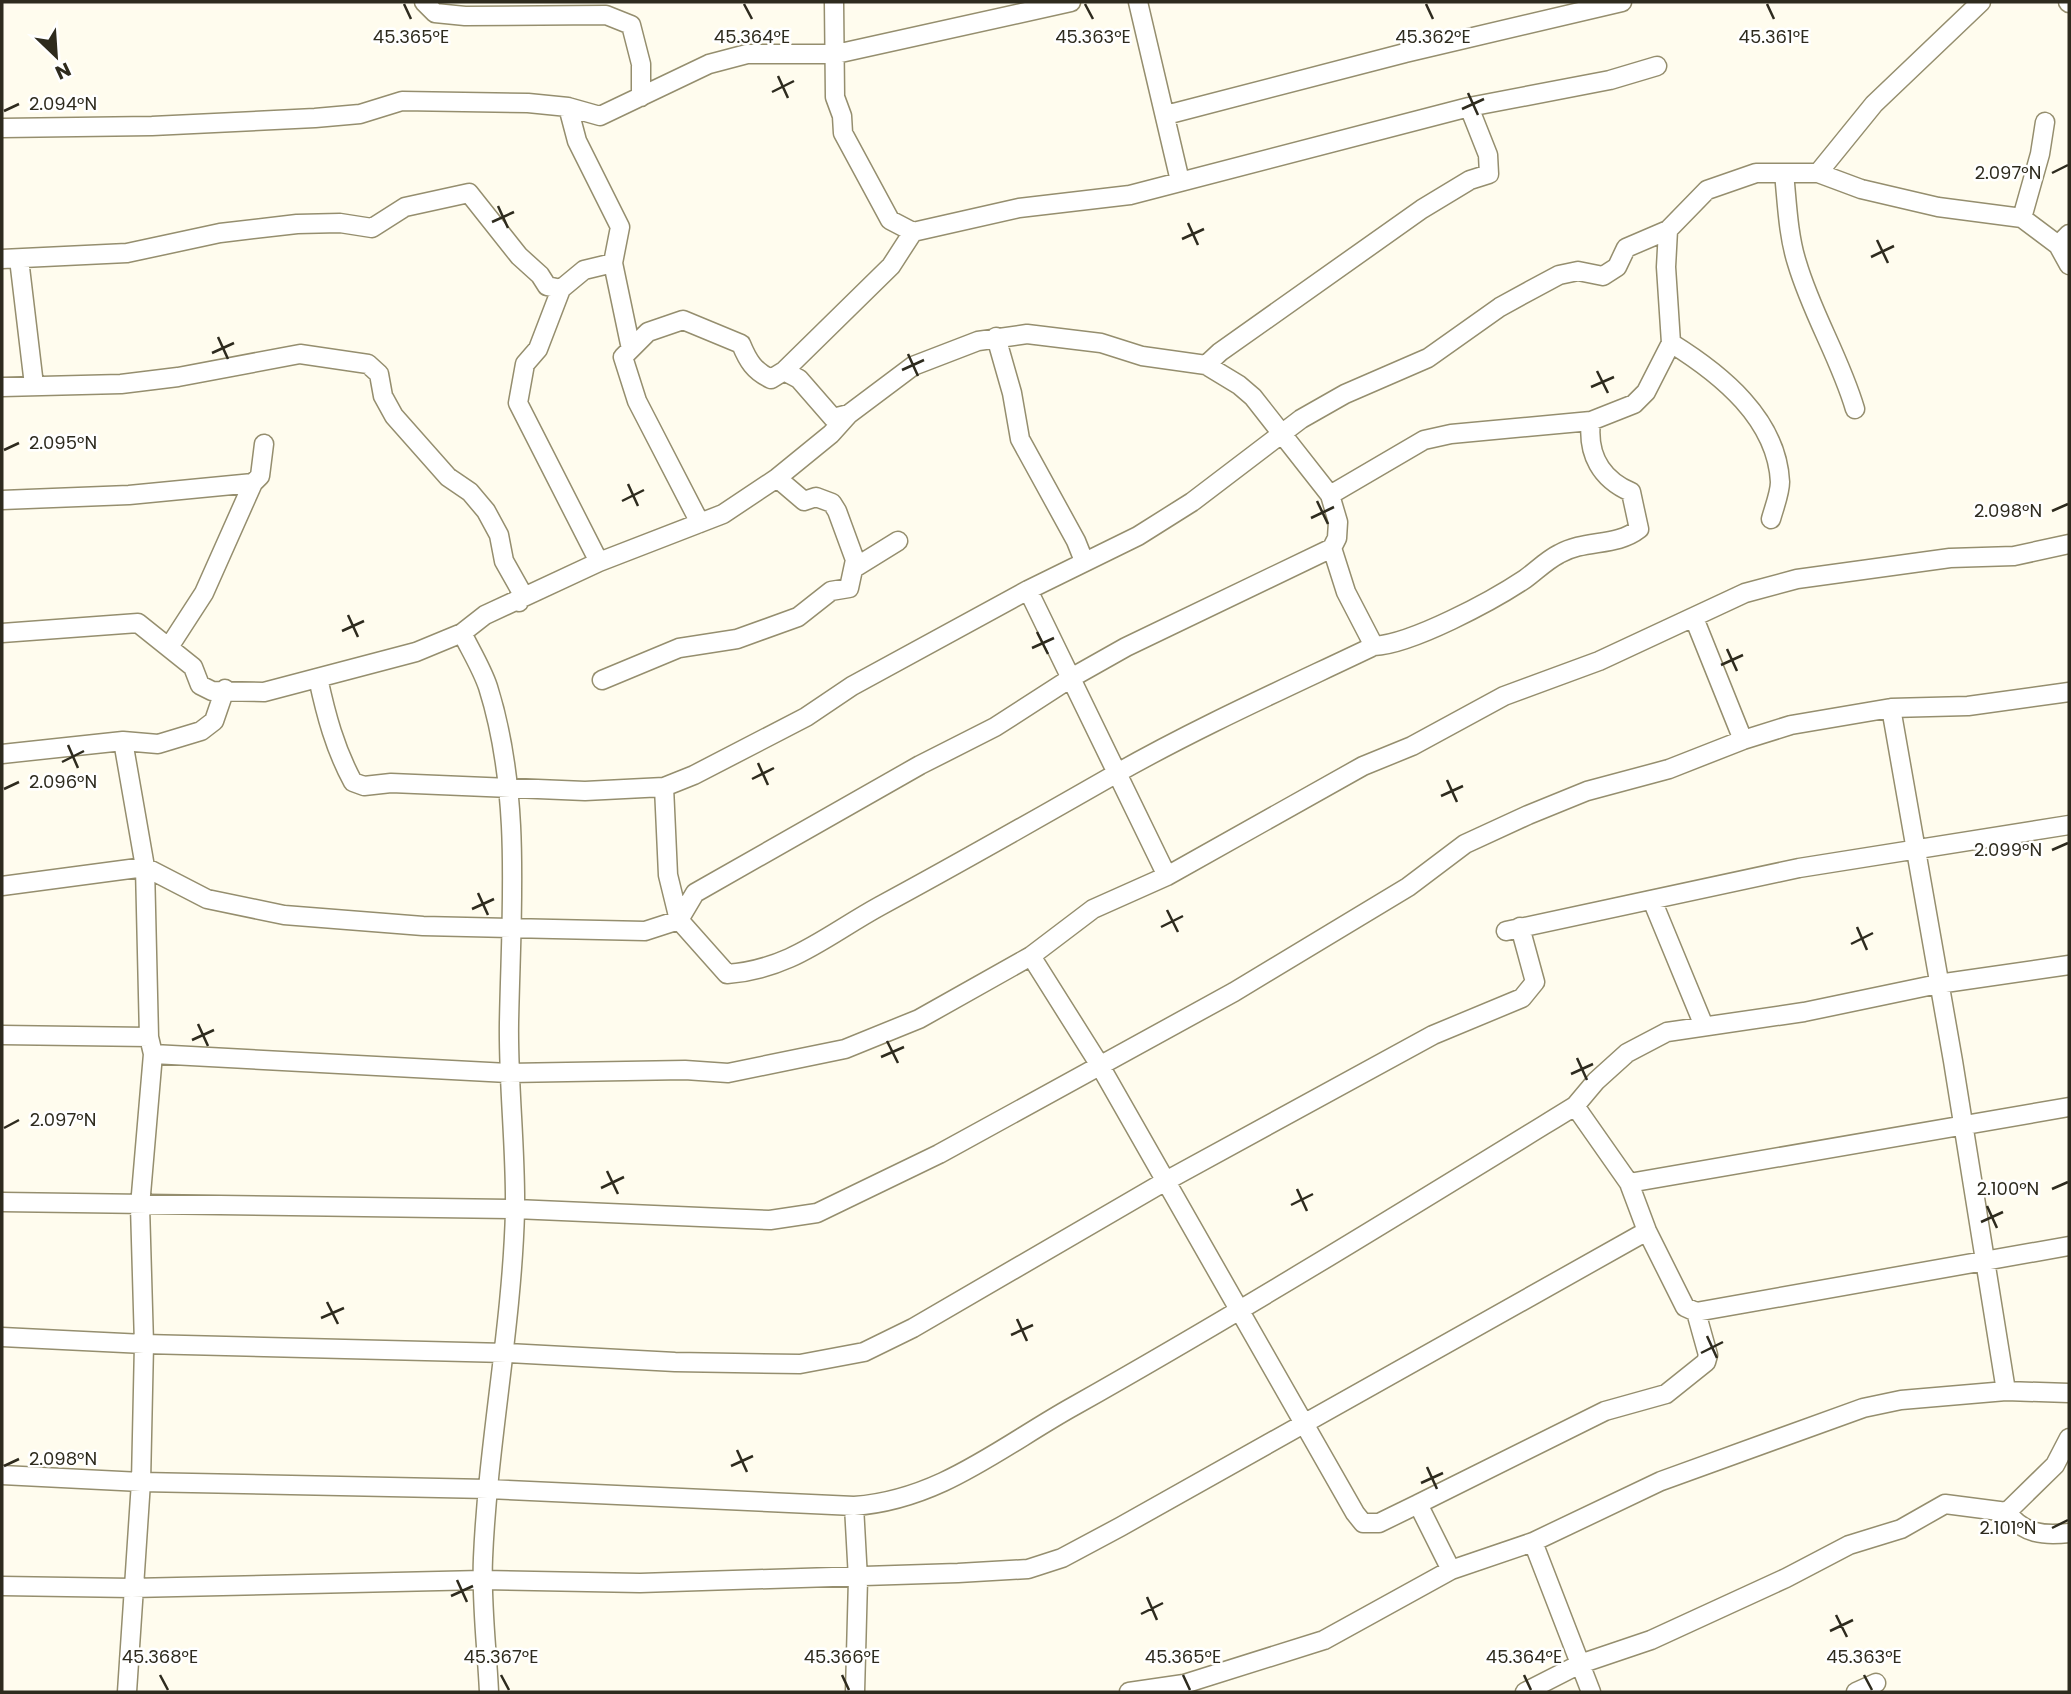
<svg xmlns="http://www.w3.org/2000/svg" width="2071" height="1694" viewBox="0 0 2071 1694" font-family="Poppins,sans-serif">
<rect width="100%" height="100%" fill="#fffcee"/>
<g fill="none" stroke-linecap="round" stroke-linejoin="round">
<g stroke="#958e6e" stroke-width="21">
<path id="minor" d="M424,2L435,13L465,16L606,15L631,25L641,64V97
M834,2L835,97L842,116L843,133L890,220L913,232L1019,208L1130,195L1469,107L1610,80L1657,66
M1138,2L1180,181
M1981,2L1874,104L1818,173L1861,189L1938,207L2022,218L2058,245L2069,234
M2068,2L2069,3
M568,107L577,141L620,227L613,263L631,349L623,357L637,401L700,523
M1166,115L1405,53L1622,2
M2,128L152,126L315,118L360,114L402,101L528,103L568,107L600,116L709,64L747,54H836L1071,2
M1784,173C1787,202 1788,235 1797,263C1812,314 1840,358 1855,409
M2022,218L2040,154L2045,122
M2058,245L2069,265
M2,259L127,253L220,233L297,224L340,223L372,228L405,207L469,193L519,256L540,275L547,286L561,289L584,270L613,263
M19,259L34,385
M561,289L538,349L525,364L518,403L599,562
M996,337L1012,393L1020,439L1076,541L1084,561
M1671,343C1721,374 1777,419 1780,482C1780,493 1774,508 1771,519
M631,349L648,332L683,320L741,344C748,361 754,371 771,379L784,371L799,379L833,418L849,414
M1206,365L1220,352L1422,209L1470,180L1489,174L1488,155L1469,107
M784,371L891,266L913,232
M2,387L121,384L178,377L300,354L368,364L379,374L383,396L394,416L448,477L470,492L486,511L499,535L504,561L522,593L519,602
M1330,495L1424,440L1451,434L1591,421L1634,404L1646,392L1671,343L1666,267L1668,230L1707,190L1756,173H1818
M2,500L129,495L253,483
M856,567L898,541
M1028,590L1167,876
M1694,618L1743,740
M2,633L138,623L193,667L200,685L212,691L264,692L416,652L462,633L485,615L599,562L723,514L777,478L831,434L849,414L913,366L978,341L1027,334L1101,343L1142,356L1206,365L1239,385L1253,397L1330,495L1338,522L1337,538L1332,548L1346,592L1374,646
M462,633C471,651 482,669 488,687C522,795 511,911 509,1023C508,1085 516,1148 515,1211C512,1327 488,1442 483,1558C481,1603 487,1648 489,1692
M169,647L204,593L253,483L260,476L264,444
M318,678C326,715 335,749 353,782L364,786L391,783L585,791L664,787L694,775L806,717L852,686L1028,590L1138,536L1192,502L1301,419L1345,394L1428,358L1500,307L1531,290L1559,275L1578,271L1603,276L1617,267L1626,248L1668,230
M602,680L679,648L737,639L798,617L831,591L849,588L855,560L837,511L832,503L816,497L804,501L777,478
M1891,708L1953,1061L2006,1391
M2,754L123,741L158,744L201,731L214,721L225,689
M664,787L668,875L679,920L727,974C791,969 827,935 880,906C958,864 1035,820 1112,776C1196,728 1286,688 1374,646C1412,644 1492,601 1525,579C1536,571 1547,560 1559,554C1585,539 1616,547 1639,529L1631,492C1601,479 1587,454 1591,421
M2,886L145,867L123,741
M1652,900L1704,1026
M1506,931L1799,868L2069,825
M1031,956L1099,1064L1355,1513L1363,1523H1379L1418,1504L1451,1570
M2,1035L149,1037
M153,1054L508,1073L685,1070L728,1073L845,1049L919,1019L1031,956L1093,909L1167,876L1363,766L1412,746L1504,696L1599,661L1745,593L1797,579L1950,558L2014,556L2069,544
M1575,1106L1629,1183L1647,1231L1685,1307L1696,1312L2069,1246
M1629,1183L2069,1107
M2,1202L515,1209L770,1220L817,1213L939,1154L1234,992L1408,887L1465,844L1528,815L1587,791L1669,769L1743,740L1791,725L1891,708L1968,706L2069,692
M2,1337L144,1344L506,1353L675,1362L800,1364L864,1352L913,1328L1164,1182L1433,1035L1522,998L1535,982L1520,927
M2,1475L141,1482L488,1489L854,1506C940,1500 1002,1446 1074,1406C1244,1310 1409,1208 1575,1106L1596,1081L1627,1053L1667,1032L1804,1012L1938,984L2069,965
M1418,1504L1605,1411L1666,1394L1706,1362L1708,1355L1696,1312
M854,1506L858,1579L855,1692
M2007,1512C2023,1534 2044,1536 2069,1533
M1533,1542L1591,1692
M2,1586L132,1588L482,1580L640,1583L958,1573L1028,1569L1062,1558L1120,1527L1647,1231
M127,1692L141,1482L144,1344L140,1206L153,1054L149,1037L145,867L207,899L284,915L423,926L645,931L679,920L695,893L920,765L995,727L1071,678L1126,647L1332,548
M1129,1692L1184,1684L1324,1640L1451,1570L1533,1542L1661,1481L1863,1408L1901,1400L2006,1391L2069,1393
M1525,1692L1580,1664L1651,1640L1786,1578L1849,1545L1901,1529L1945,1504L2007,1512L2055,1465L2069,1438
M1856,1692L1876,1683"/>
</g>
<use href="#minor" stroke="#fff" stroke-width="18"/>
</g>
<path fill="none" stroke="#2e2b1e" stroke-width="2.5" d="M404,4L411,19M744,4L752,19M1085,4L1093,19M1426,4L1433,19M1767,4L1774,19M778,76L788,98M772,92L794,81M1468,93L1478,115M1462,109L1484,99M4,111L19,104M2052,173L2068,165M498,206L508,228M492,222L514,212M1188,223L1198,245M1182,239L1204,229M1877,240L1888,263M1871,257L1894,246M218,337L228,359M212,353L234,343M908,354L918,376M902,370L924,360M1597,371L1608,393M1591,387L1614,377M4,450L19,443M628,484L638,506M622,501L644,490M1317,501L1328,524M2052,511L2068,504M1311,518L1334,507M348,615L358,637M342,631L364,621M1037,632L1048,654M1032,648L1054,638M1727,649L1737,671M1721,665L1743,655M68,745L78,768M62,762L84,751M758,763L768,785M752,779L774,768M1447,780L1457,802M4,789L19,782M1441,796L1463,786M2052,850L2068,843M478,893L488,915M472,909L494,899M1167,910L1178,932M1161,927L1183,916M1857,927L1867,950M1851,944L1873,933M198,1024L208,1046M192,1040L214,1030M887,1041L898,1063M881,1057L904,1047M1577,1058L1587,1080M1571,1074L1593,1064M4,1128L19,1120M607,1171L618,1194M601,1188L624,1177M1297,1189L1307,1211M2052,1189L2068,1182M1291,1205L1313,1194M1987,1206L1997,1228M1981,1222L2003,1212M327,1302L338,1324M321,1318L344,1308M1017,1319L1027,1341M1011,1335L1033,1325M1707,1336L1717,1358M1701,1353L1723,1342M737,1450L747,1472M4,1466L19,1459M731,1466L753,1456M1427,1467L1437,1489M1421,1483L1443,1473M2052,1528L2068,1520M457,1580L467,1602M451,1596L473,1586M1147,1597L1157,1620M1141,1614L1163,1603M1836,1615L1847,1637M1830,1631L1853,1620M160,1675L168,1690M501,1675L509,1690M842,1675L849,1690M1183,1675L1190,1690M1524,1675L1531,1690M1864,1675L1872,1690"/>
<g font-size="18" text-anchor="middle" fill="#2e2b1e" stroke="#fff" stroke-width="5" stroke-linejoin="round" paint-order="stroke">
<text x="411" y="43">45.365°E</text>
<text x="752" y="43">45.364°E</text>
<text x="1093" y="43">45.363°E</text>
<text x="1433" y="43">45.362°E</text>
<text x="1774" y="43">45.361°E</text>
<text x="63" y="110">2.094°N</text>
<text x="2008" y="179">2.097°N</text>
<text x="63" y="449">2.095°N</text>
<text x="2008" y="517">2.098°N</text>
<text x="63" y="788">2.096°N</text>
<text x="2008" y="856">2.099°N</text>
<text x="63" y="1126">2.097°N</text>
<text x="2008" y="1195">2.100°N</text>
<text x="63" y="1465">2.098°N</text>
<text x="2008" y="1534">2.101°N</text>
<text x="160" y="1663">45.368°E</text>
<text x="501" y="1663">45.367°E</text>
<text x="842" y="1663">45.366°E</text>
<text x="1183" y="1663">45.365°E</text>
<text x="1524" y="1663">45.364°E</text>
<text x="1864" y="1663">45.363°E</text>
</g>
<rect width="2071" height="1694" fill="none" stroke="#2e2b1e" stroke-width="7"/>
<g transform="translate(56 56) rotate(155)" stroke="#ffffff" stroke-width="5" paint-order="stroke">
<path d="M0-5L12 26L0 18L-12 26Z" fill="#2e2b1e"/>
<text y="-10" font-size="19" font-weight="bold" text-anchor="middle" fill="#2e2b1e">N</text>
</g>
</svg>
